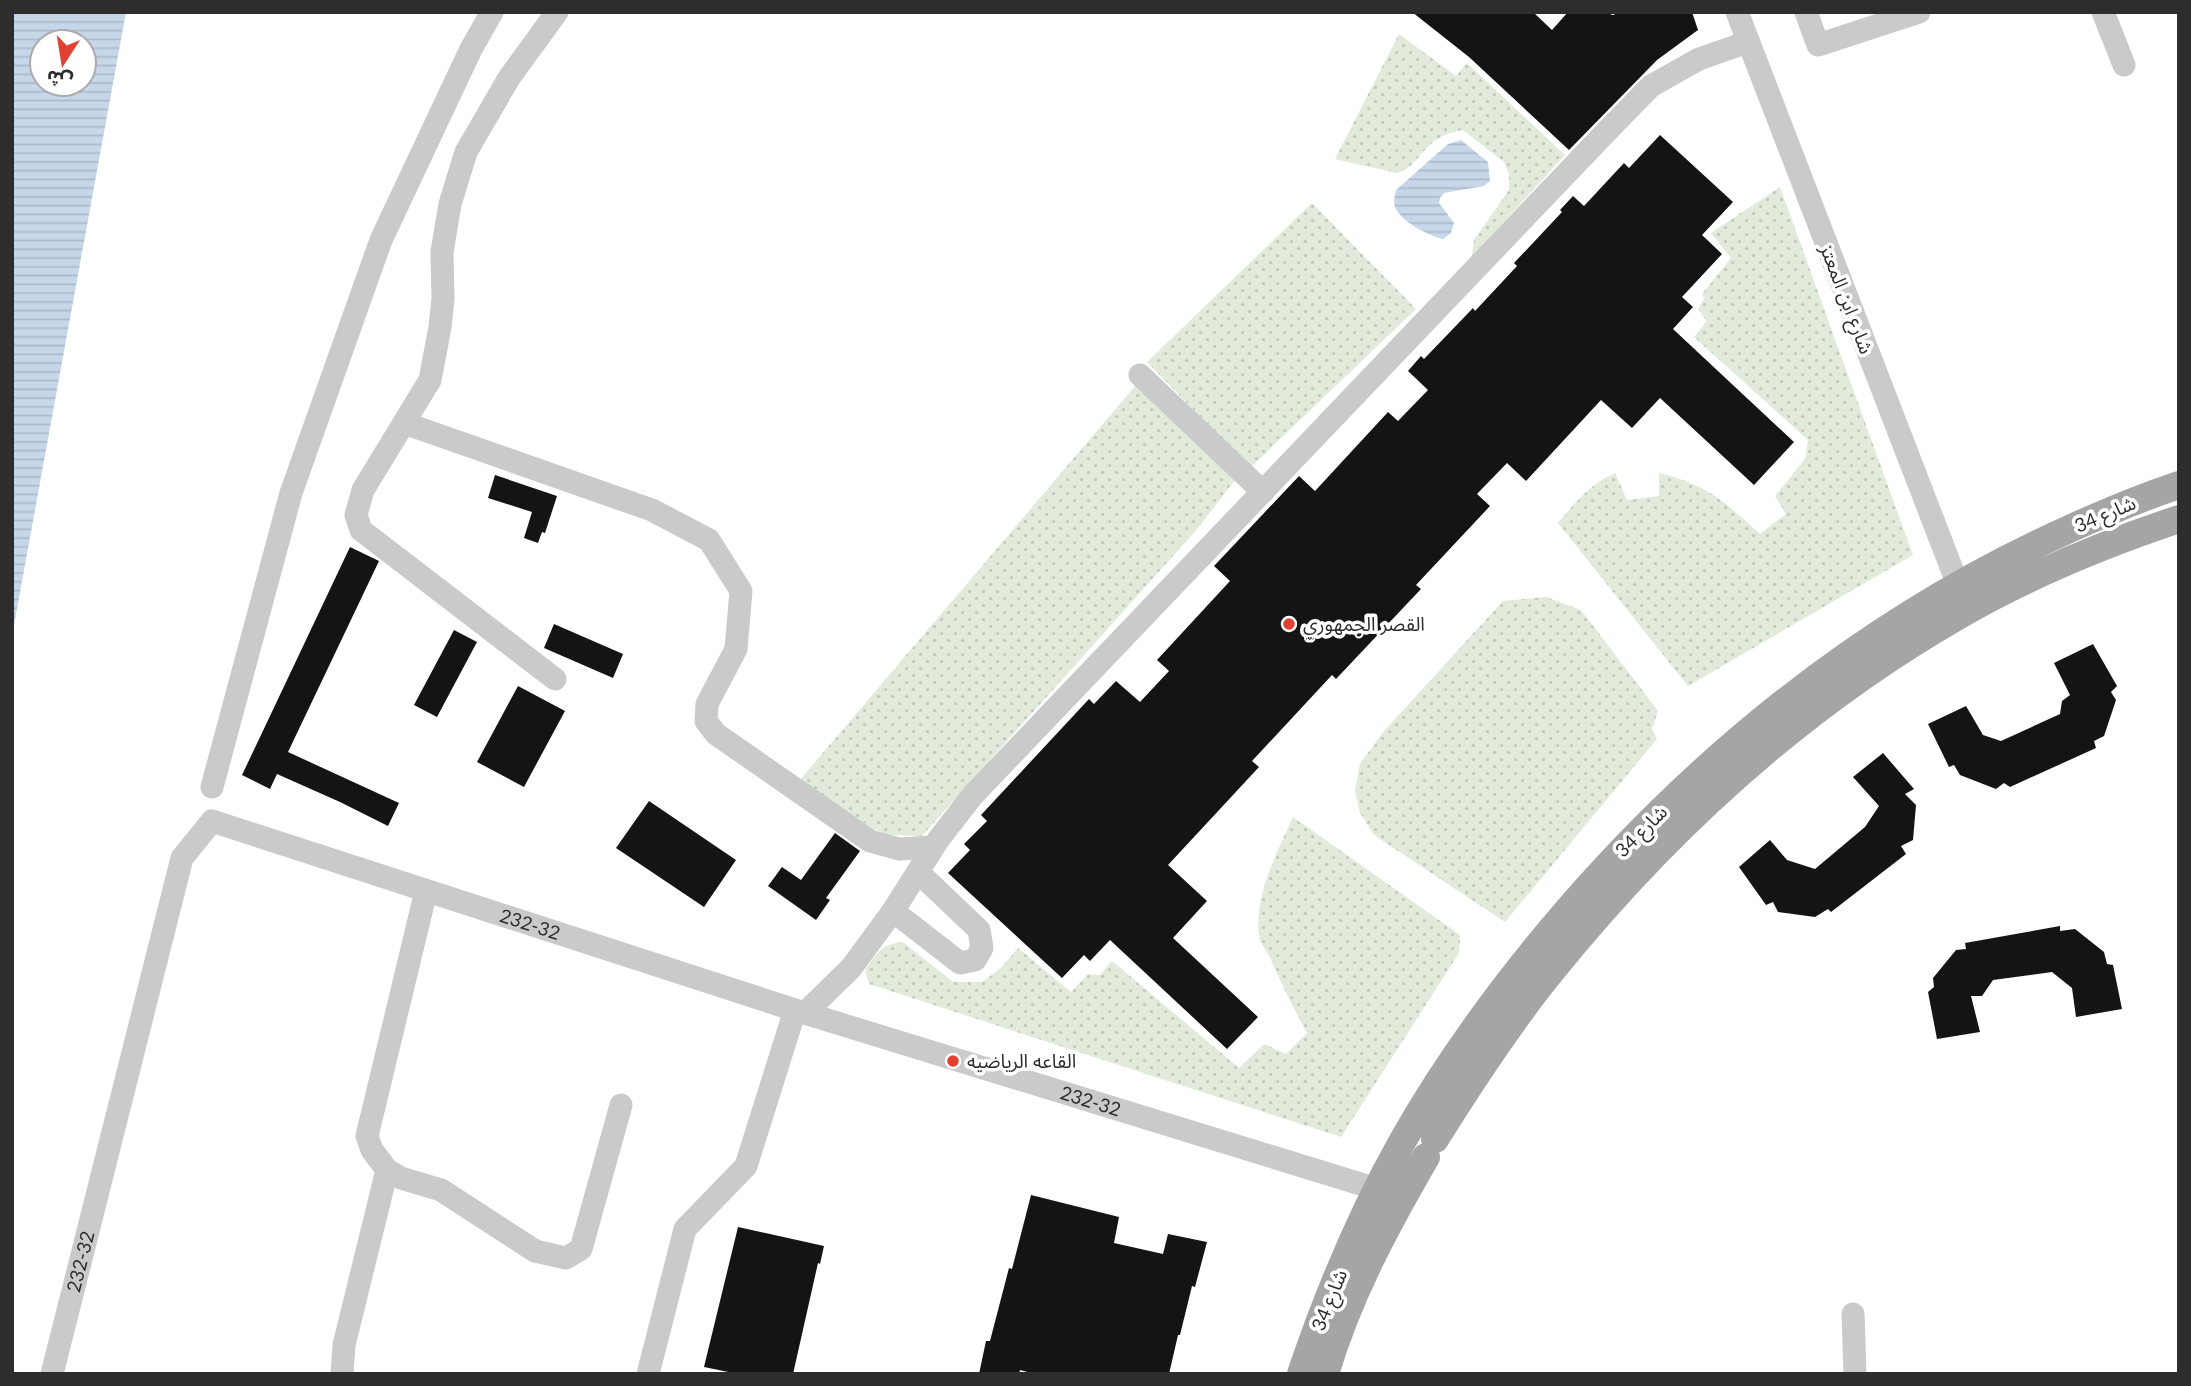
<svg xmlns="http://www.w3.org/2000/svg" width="2191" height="1386" viewBox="0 0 2191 1386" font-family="Lato,'Noto Sans Arabic',sans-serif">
<defs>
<pattern id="grass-dots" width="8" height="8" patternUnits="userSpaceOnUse" patternTransform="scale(1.75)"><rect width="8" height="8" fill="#e1eadb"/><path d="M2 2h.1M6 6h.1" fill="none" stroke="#c1c9bc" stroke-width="1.8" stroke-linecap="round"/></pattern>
<pattern id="water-rules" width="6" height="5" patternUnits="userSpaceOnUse" patternTransform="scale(1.75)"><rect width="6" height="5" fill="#c7d7ea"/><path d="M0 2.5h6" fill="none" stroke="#abb9c9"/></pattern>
</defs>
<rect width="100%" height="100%" fill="#fff"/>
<path fill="url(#grass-dots)" d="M1399,34L1456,76L1467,63L1565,155L1472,257L1474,240L1509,190V174L1504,162L1463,130C1454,132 1444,134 1436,140C1422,149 1414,169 1397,173L1335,159Z
M1780,187L1913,555L1688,686L1558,523C1576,502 1590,484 1615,473L1627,500L1659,496V473C1708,485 1725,502 1760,534L1786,514L1775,496L1805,459L1808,440L1694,337L1707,321L1698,309L1704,299L1702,294L1731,258L1711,233Z
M1312,203L1416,309L1250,468L1147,362Z
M1136,385L1235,480L1198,528L922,836L888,835L872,828L799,781Z
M1546,597L1581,610L1658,711L1652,729L1657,739L1505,922L1374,835L1360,813L1355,790L1360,764L1384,731L1503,601Z
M1293,817L1460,935L1459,953L1341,1137L869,984L865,970C877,953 881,944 903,942L953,982H982L1000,969L1018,948L1071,992L1088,974L1100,975L1112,961L1239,1068L1264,1044L1286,1054L1307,1033C1294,1009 1282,985 1271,960C1268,952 1260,944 1259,936C1254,896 1277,852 1293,817Z"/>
<path fill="url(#water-rules)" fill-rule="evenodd" d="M12,12H126L12,636ZM42,42H84V84H42Z
M1461,140L1488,162L1490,181L1484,186L1444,193L1440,198L1439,203L1454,223L1451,233L1443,239C1428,235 1402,223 1395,207C1393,202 1395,195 1396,190L1448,144Z"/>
<path fill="#141414" d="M1412,12H1533L1552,30L1568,12H1604L1613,15L1620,12H1692L1698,30L1657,60L1569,150L1469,57Z
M1660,135L1733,202L1702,235L1722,254L1682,297L1693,307L1673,329L1794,442L1754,485L1660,398L1632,428L1601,400L1526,481L1507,463L1477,494L1490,506L1416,585L1421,589L1336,679L1332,675L1252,761L1259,767L1168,865L1207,901L1173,938L1258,1017L1227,1049L1110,940L1090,961L1084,955L1062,978L948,873L970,850L964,844L987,821L981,815L1089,699L1094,704L1116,681L1140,702L1169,671L1157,660L1230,581L1214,566L1299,476L1315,491L1388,412L1398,421L1428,390L1408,371L1421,356L1424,359L1473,308L1475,311L1517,266L1514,263L1562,212L1560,210L1573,196L1584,206L1624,163L1629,168Z
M495,475L557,496L545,533L542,532L538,543L524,538L532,512L488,498Z
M350,547L379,561L288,752L399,803L388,826L340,802L277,774L270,789L242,775Z
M554,624L623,654L613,678L544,648Z
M454,630L477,642L437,717L414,705Z
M2093,644L2117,686L2111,692L2116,700L2104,736L2094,741L2096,748L2010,787L2004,783L1996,789L1960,775L1954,765L1949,767L1928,724L1966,706L1983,735L2001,741L2060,714L2062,701L2070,695L2054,663Z
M518,686L565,711L524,787L477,762Z
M1883,753L1914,789L1905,794L1916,805L1913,840L1901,846L1906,854L1831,912L1828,909L1815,917L1778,912L1773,902L1766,905L1739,867L1770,840L1787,860L1815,869L1865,827L1879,806L1853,777Z
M649,801L736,860L704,907L616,848Z
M835,833L860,851L826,898L830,900L816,920L768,886L782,867L801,880Z
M2060,926V931L2075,929L2104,952L2107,964L2113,965L2122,1009L2076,1017L2072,988L2052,972L1993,980L1982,996H1971L1980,1032L1937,1039L1928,992L1934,987L1933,978L1956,950L1966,949L1965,943Z
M1031,1195L1119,1217L1114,1243L1163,1254L1168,1234L1207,1242L1195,1287L1192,1286L1180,1335H1178L1169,1374H1035L1020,1370L1019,1374H979L986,1341H990L1009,1268L1012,1269Z
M738,1227L824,1246L820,1264L818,1263L793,1374H738L704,1367Z"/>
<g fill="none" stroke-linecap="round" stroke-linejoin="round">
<g stroke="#cacaca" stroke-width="23">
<path d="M1737,12L1958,585"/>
<path d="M1806,12L1818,45L1919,12"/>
<path d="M2103,12L2124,65"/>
<path d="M1140,375L1263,492"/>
<path d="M404,423L652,510L709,540L741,591L736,649L707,704L706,721L716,734L870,841L899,849L933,847"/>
<path d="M555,679L361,530L356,515L363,490L430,380L440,327L443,299L442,252L450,204L466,152L509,78L557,12"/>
<path d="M212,787L291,493L381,240L471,49L492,12"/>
<path d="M426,891L367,1136L372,1150L387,1170L401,1178L441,1190L535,1251L566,1258L581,1249L621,1105"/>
<path d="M893,911L960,963L975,960L982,948L979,930L918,872"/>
<path d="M805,1013L851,968L893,911L938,840L973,795L1608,130L1651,86L1699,59L1748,42"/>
<path d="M1853,1314L1855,1374"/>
<path id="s1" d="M52,1374L182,858L212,821L795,1010L1393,1194"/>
<path d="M342,1374L344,1345L387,1170"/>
<path d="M648,1374L685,1229L746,1166L795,1010"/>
</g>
<path stroke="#a5a5a5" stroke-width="28" d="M1435,1139C1470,1083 1507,1026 1549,974C1664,831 1802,705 1961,614C2029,575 2104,544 2179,519
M1301,1374C1328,1294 1361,1215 1402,1142C1445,1066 1496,996 1551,930C1692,762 1864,622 2065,531C2102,514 2140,498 2179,485
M1325,1374C1348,1296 1386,1226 1426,1157"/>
</g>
<g fill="#e14132" stroke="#fff" stroke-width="2.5">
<circle cx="1289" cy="624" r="7"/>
<circle cx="953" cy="1061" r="7"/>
</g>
<g text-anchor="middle" stroke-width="7" stroke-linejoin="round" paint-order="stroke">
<g font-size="19" fill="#2d2d2d" stroke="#fff">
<text transform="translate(1847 299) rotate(69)" y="7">شارع ابن المعتز</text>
<text transform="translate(2105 514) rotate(-23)" y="7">شارع 34</text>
<text transform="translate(1641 831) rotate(-45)" y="7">شارع 34</text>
<text dy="7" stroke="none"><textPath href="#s1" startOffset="914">232-32</textPath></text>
<text dy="7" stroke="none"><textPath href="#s1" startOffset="1502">232-32</textPath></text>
<text dy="7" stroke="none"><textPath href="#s1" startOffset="116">232-32</textPath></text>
<text transform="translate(1329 1300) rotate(-68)" y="7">شارع 34</text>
</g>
<g font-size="19" fill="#2d2d2d" stroke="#fff" text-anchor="start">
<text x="1303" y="631">القصر الجمهوري</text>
<text x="967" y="1068">القاعه الرياضيه</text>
</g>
</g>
<rect width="2191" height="1386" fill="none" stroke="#2d2d2d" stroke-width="28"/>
<g transform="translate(63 63) rotate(192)"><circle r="33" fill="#ffffff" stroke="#ababab" stroke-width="2"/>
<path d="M0-5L12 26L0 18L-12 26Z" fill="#e14132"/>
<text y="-10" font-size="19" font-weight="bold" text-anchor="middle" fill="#2d2d2d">ش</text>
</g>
</svg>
